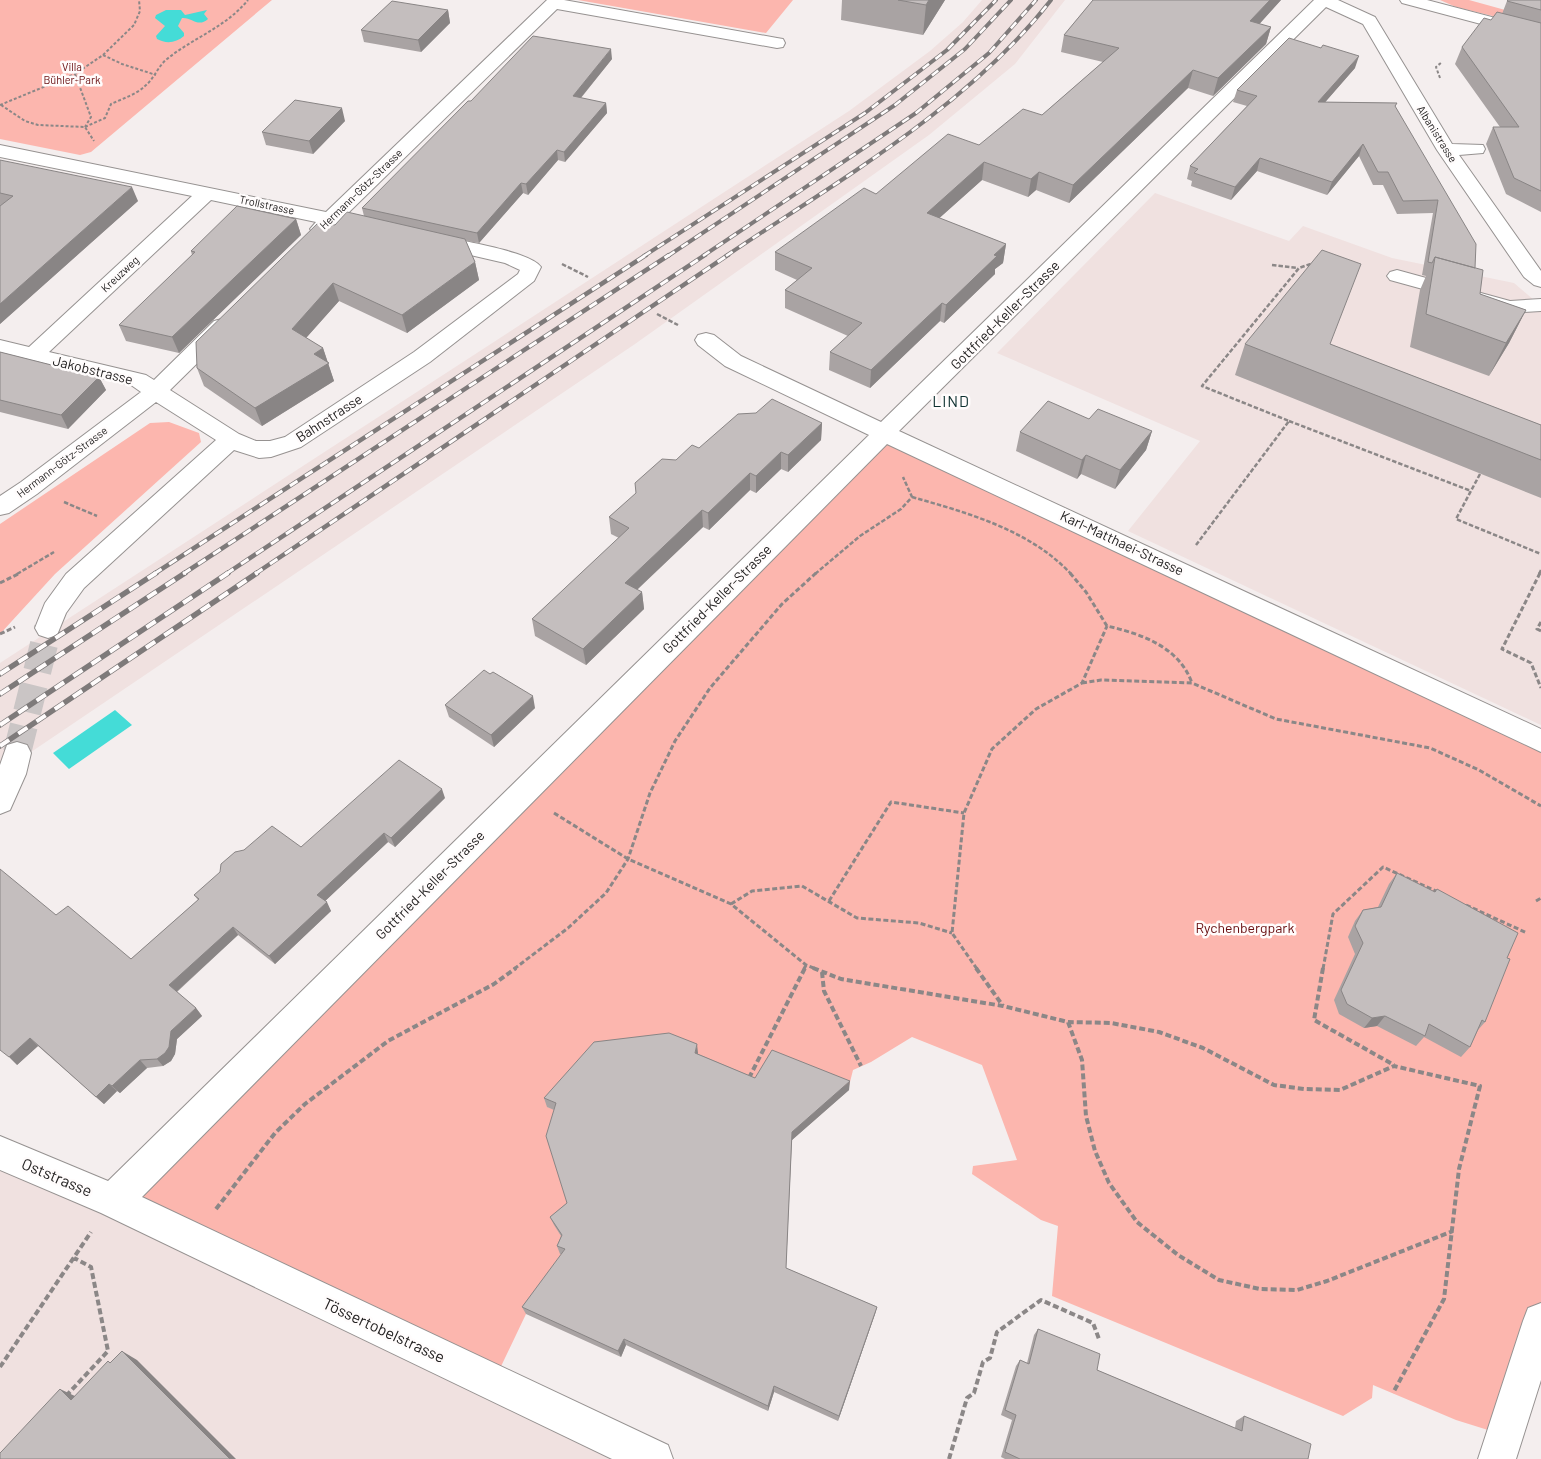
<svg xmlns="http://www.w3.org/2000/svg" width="1541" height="1459" viewBox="0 0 1541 1459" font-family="Barlow,sans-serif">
<rect width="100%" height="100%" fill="#f4eeee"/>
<path fill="#f0e1e0" d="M982,0H1065L1015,64L929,135L635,344L0,773V663L849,111L930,51L963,22Z
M1155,193L1289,241L1303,226L1392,258L1514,283L1541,306V725L1128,531L1200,441L997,353Z
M0,1153L654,1459H0Z"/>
<path fill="#fcb6ae" d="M0,0H272L91,152L80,155L0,139Z
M578,0H793L766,33Z
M1440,0H1469L1541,20V28L1456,7Z
M169,422L199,433L201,442L55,574L0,634V524L150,423Z
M884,433L1541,741V1321L1504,1435L1456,1420L1373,1385L1372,1398L1343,1416L1052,1296L1058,1226L1041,1220L972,1174L973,1166L1017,1160L982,1065L912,1037L871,1062L853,1070L848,1090L756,1086L548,1107L559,1112L570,1211L565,1242L566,1256L562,1266L526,1314L494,1381L113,1201Z"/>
<path fill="#44dcd7" d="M166,10H181L185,15L207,10L204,14L208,19C198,28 192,17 182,18L178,26L184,33V36C176,43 166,44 157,39L156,36L165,26L155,18L156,15Z
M115,710L132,725L69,769L53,753Z"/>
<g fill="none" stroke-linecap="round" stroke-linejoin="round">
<path stroke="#cac5c5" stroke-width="28" stroke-dasharray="28 14" stroke-linecap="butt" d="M17,753L48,628"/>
<g stroke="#969291" stroke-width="2">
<path id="minor" d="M547,0H564L777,38L783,39L785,43L783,47L777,48L557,9L345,216L382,224L385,228L382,232L375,234L335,226C327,233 323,236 313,233L310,229L316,222L211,200L49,352L146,375L154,380L214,321L222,319L230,321L233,326L230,331L170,390L239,434L256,441H270L285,437L414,352L518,274L520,270L505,263L427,245L424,241L427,237L434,235C456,240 530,251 541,267L534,281L430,362L301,447L271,457L259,458L234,450L84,588L66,613L57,635L48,638L39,635L35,628L45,603L66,574L216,440L156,402L37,494L9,513L0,515V496L21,482L141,392L131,385L0,354V340L29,347L192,196L0,157V145L326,212Z
M1314,0H1338L1375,17L1452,144L1483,145L1485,149L1483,153L1459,155L1541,271V287L1534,285L1524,277L1437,150L1363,24L1326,7L899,431L1541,729V752L887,444L142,1197L668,1445L673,1459H612L101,1213L0,1170V1136L108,1181L869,435L725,366L698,345L695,340L698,335L706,333L714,335L741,356L881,422Z
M1400,0H1427L1541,30V40L1402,3Z
M1397,270L1510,301L1541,299V311L1510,313L1390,280L1387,276L1390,272Z
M17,742L27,745L31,753L26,774L10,810L0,814V765L7,745Z
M1541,1303V1380L1516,1459H1478L1523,1321L1528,1308Z"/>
</g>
<path stroke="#8b8787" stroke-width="2" stroke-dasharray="3 2" stroke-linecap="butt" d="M103,55L122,64L156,75
M75,74L91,117L85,127
M1440,78L1436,67L1442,62
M0,105L75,74L103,55L134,25L140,11L139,0
M1,105L25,121L38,125L85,127L94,141
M85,127L105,118L111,104C122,99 137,94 145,86C154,79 158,66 167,59C193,38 226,27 248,0"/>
<path stroke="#8b8787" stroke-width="2.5" stroke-dasharray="4.5 2" stroke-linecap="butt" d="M562,264L588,277
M1272,265L1298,268
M657,314L678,325
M1289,421L1471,491
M1480,474L1456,519L1541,554
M912,497C968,513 1030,530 1071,574
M64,502L97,516
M1196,545L1289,421L1202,386L1299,268L1313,263
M17,574L54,552
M815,574L860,536L901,509L912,497L903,477
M1539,574L1541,570"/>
<path stroke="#8b8787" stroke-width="3" stroke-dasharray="5 2.5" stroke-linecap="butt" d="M1070,573L1086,592L1107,626C1142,634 1179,647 1192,683
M1540,573L1502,649L1531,663L1541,688
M0,583L20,573
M1541,622L1537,629L1541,631
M0,634L15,627
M1082,683L1101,680L1192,683L1276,719L1430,748L1479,770L1541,806
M554,813L628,859L731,904L806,965L816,969
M829,901L891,802L964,813
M1536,901L1541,898
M731,904L752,891L802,886L857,918L919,923L952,933
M1466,905L1527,933
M514,969L568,928L606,893L628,859L650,793L675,741L710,688L782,604L816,573
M804,969L806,965
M977,969L952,933L964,813L992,749L1036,709L1082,683L1107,626
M1323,969L1333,914L1383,867L1438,892"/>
<path stroke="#8b8787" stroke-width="4" stroke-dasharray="6 3" stroke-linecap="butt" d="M813,968L841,979L1003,1006L1068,1022L1111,1023L1159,1032L1203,1048L1274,1085L1304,1089L1340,1090L1394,1066L1480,1086L1459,1169L1444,1299L1393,1393
M976,968L1003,1006
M1323,968L1314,1020L1394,1065
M822,972L824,991L861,1066
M1068,1022L1082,1060L1086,1116L1095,1151L1109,1183L1137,1222L1178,1255L1219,1280L1260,1289L1297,1290L1327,1281L1453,1231
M749,1078L805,968
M216,1209L275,1133L305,1104L388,1041L494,984L516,968
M0,1367L91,1232
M66,1396L108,1351L91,1267L74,1258
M949,1459L967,1398L974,1393L983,1362L990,1358L997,1332L1041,1300L1093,1323L1099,1339"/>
<use href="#minor" fill="#fff" fill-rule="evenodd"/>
<g stroke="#7e7a7a" stroke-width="4">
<path id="rail-far2" d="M644,256L865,113L947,50L996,0
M668,256L895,105L965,49L1011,0
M703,256L916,113L989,53L1036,0
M726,256C838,181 968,107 1051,0"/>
</g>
<g stroke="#7e7a7a" stroke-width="4.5">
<path id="rail-far1" d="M154,574L646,255
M183,574L669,255
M226,574L705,255
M255,574L728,255"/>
</g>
<g stroke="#7e7a7a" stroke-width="5.5">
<path id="rail" d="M0,674L156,573
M0,694L185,573
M0,725L228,573
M0,746L257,573"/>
</g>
<use href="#rail-far2" stroke="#fffcfc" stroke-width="2.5" stroke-dasharray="8" stroke-linecap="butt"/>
<use href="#rail-far1" stroke="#fffcfc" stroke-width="3" stroke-dasharray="9" stroke-linecap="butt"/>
<use href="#rail" stroke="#fffcfc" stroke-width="4" stroke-dasharray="11" stroke-linecap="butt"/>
</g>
<path fill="#a9a3a3" d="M842,0H945L923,35L841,20Z
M1093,0H1281L1259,24L1271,27L1266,44L1213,96L1188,88L1069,203L1036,190L1028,197L982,180L939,218L1006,244L1003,263L995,269V274L944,323L940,321L870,388L829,370L830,352L848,336L785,308V290L797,280L775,270V252L876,194L1042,115L1103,62L1061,52L1064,35Z
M1541,0V212L1506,194L1486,144L1493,127H1500L1455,64L1462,47L1491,20L1502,14L1507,1Z
M448,10L450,23L421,52L364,42L361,30Z
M612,59L581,98L606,103L607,113L565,162L558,160L528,195L523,193L479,243L466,241L475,262L479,280L407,333L339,301L306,338L323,348L334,381L262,426L204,386L197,368L335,225L364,216L362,208L471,101Z
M1355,68L1325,102L1397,103L1395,107L1475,268L1480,294L1526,310L1509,343L1489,376L1410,347L1420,290L1426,276L1422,275L1433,213L1397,214L1383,185H1373L1359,156L1327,195L1257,171L1231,200L1191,186L1192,181L1187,179L1190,166L1247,106L1233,102L1237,90Z
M345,121L313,154L266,145L262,132Z
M0,160L138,201L0,324V206L1,205H0Z
M296,219L301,235L179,353L126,341L119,325L192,255L191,251Z
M1245,344H1330L1541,425V498L1235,375Z
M0,352L99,377L106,390L68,429L0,412Z
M1089,419L1152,431L1146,450L1115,489L1081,474L1077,479L1016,451L1020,432Z
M822,423L821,440L788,472L781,469L756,493L750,490L709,530L703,527L637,590L642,592L644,609L586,665L535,636L532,619L619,538L611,534L609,517L676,460L699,448Z
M445,705L535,708L494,747L449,717Z
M445,798L395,847L388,842L325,901L331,911L275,964L238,935L177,992L196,1008L202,1016L177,1039L175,1054L171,1061L163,1066L147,1068L120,1093L117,1091L104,1104L38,1046L17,1065L56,915L131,959L198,900L194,895L301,847Z
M1397,873L1507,958L1485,1022L1478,1030L1470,1047L1461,1057L1424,1037L1416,1046L1377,1026L1364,1028L1339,1014L1334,1000L1355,954L1348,937L1355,921L1363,910L1378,907L1389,884Z
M698,1054L755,1078L849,1090L792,1140L786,1268L877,1307L875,1314L838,1421L774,1392L768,1411L626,1345L621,1357L526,1314L522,1307L562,1254H560L557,1246L561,1236L554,1225L550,1217L567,1203L554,1110L547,1107L544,1098Z
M1038,1329L1097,1370L1235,1428L1236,1421L1244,1416L1308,1459H1005L1001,1457L1012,1420L1001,1415L1016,1366L1020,1360L1027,1363L1034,1335Z"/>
<path fill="#898585" d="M929,0H945L923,35L926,5Z
M1270,0H1281L1246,39L1250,21Z
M448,10L450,23L421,52L418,40Z
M1271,27L1266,44L1213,96L1218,78Z
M611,49L612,59L574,106L573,96Z
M1359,56L1355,68L1314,115L1318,102Z
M1193,70L1188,88L1069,203L1073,185Z
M606,103L607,113L565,162L564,152Z
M342,108L345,121L313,154L309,141Z
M1363,144L1359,156L1327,195L1332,182Z
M557,150L558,160L528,195L526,184Z
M1260,158L1257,171L1231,200L1235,187Z
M984,162L982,180L925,231L927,213Z
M1039,172L1036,190L1028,197L1031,179Z
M521,183L523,193L479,243L477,233Z
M132,187L138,201L0,324V304Z
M296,219L301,235L179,353L172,337Z
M1006,244L1003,263L995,269V274L944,323L946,305L994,255Z
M475,262L479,280L407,333L402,315Z
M333,283L339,301L298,347L292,329Z
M942,303L940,321L870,388L871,370Z
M1526,310L1509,343L1489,376L1506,343Z
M323,348L334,381L262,426L255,408L314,354Z
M99,377L106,390L68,429L61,415Z
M822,423L821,440L788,472V455Z
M1152,431L1146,450L1115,489L1120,470Z
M781,452V469L756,493V476Z
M1086,455L1081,474L1077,479L1082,460Z
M750,473V490L709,530L708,513Z
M702,510L703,527L627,599L625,583Z
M642,592L644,609L586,665L583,649Z
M533,696L535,708L494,747L491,735Z
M442,789L445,798L395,847L391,838Z
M384,833L388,842L322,904L317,895Z
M327,902L331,911L275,964L269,956Z
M233,927L238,935L175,993L169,985Z
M196,1008L202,1016L177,1039L175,1054L171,1061L163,1066L157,1059L171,1031Z
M1385,1016L1377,1026L1364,1028L1372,1018Z
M30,1038L38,1046L17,1065L9,1057Z
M697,1044L698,1053L696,1062L695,1053Z
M140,1060L147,1068L120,1093L112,1086Z
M850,1081L849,1090L792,1140V1132Z
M109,1084L117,1091L104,1104L96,1097Z
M877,1307L875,1314L838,1421L839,1416Z
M624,1339L626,1345L621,1357L618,1351Z
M122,1351L137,1360L236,1459H230Z
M774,1386V1392L768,1411V1406Z
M60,1389L77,1397L71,1400Z"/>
<path fill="#c4bebe" stroke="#898585" d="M898,0H929L926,5Z
M1093,0H1270L1250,21L1271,27L1218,78L1193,70L1073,185L1039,172L1031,179L984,162L927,213L1006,244L994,255L997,256L946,305L942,303L871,370L830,352L862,323L785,290L812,268L775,252L864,188L876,194L948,134L979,145L1023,109L1042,115L1119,48L1064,35Z
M1508,0H1541V10L1507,1Z
M392,1L448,10L418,40L361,30Z
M1497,12L1541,23V191L1514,178L1493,127H1519L1462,47L1484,18L1491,20Z
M533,36L611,49L573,96L606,103L564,152L557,150L526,184L521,183L477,233L362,208L468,101H471Z
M1289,38L1321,48L1323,45L1359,56L1318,102L1397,103L1395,106L1476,244L1475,268L1435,257L1432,263L1428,262L1438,200L1403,201L1388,172H1378L1363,144L1332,182L1260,158L1235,187L1194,173L1198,169L1190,166L1257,96L1237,90Z
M295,100L342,108L309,141L262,132Z
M0,160L132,187L0,304V206L13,196L0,193Z
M237,206L296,219L172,337L119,325L195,252L191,251Z
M347,212L465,239L475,262L402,315L333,283L292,329L323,348L314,354L329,363L255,408L197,368L196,342L319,222L335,225Z
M1322,250L1361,264L1330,344L1541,425V460L1245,344Z
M1435,257L1483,270L1480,294L1526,310L1506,343L1426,314Z
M0,352L99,377L61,415L0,400Z
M772,399L822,423L788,455L781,452L756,476L750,473L708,513L702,510L625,583L642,592L583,649L532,619L629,528L609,517L636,493L635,483L662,459L676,460L692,445L699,448L738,414L756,413Z
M1048,401L1089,419L1098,409L1152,431L1120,470L1086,455L1082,460L1020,432Z
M484,670L490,674L493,672L533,696L491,735L445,705Z
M399,760L442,789L391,838L384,833L317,895L327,902L269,956L233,927L169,985L196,1008L171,1031L169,1047L165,1053L157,1059L140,1060L112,1086L109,1084L96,1097L30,1038L9,1057L0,1050V869L56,915L68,906L131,959L199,899L194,895L220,872L221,864L235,852L244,850L272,826L301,847Z
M1397,873L1435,892L1437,889L1518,933L1507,958L1510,959L1485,1022L1482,1020L1470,1047L1429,1024L1425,1036L1385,1016L1372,1018L1347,1004L1341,990L1363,943L1355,926L1363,910L1381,907Z
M669,1033L697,1044L695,1053L755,1078L772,1050L850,1081L792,1132L786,1268L877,1307L839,1416L774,1386L768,1406L624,1339L618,1351L522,1307L565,1249L557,1246L562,1235L550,1217L567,1203L546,1136L556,1103L544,1098L594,1042Z
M1038,1329L1100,1354L1097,1370L1242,1431L1244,1416L1311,1444L1308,1459H1020L1005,1452L1016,1415L1005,1410L1020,1360L1029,1364Z
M122,1351L230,1459H0V1453L2,1451L60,1389L71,1400L108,1361L110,1363Z"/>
<g text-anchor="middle" stroke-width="5" stroke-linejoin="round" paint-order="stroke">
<g font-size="11" fill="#680d0f" stroke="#fffcfc">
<text x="72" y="71">Villa<tspan x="72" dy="13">Bühler-Park</tspan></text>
</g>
<g font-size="11" fill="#232121" stroke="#fffcfc">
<text transform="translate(1437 134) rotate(58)" y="4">Albanistrasse</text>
<text transform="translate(361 189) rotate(-44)" y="4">Hermann-Götz-Strasse</text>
<text transform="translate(267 205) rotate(12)" y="4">Trollstrasse</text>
<text transform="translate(120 274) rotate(-43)" y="4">Kreuzweg</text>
<text transform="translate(62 462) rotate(-37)" y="4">Hermann-Götz-Strasse</text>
</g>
<g font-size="14" fill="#232121" stroke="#fffcfc">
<text transform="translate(1005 315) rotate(-45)" y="5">Gottfried-Keller-Strasse</text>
<text transform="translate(93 370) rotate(14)" y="5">Jakobstrasse</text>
<text transform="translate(329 418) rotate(-33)" y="5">Bahnstrasse</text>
<text transform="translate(1122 543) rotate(25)" y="5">Karl-Matthaei-Strasse</text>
<text transform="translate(717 599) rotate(-45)" y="5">Gottfried-Keller-Strasse</text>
<text transform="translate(430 885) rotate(-45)" y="5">Gottfried-Keller-Strasse</text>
</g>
<g font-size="14" fill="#680d0f" stroke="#fffcfc">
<text x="1245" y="933">Rychenbergpark</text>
</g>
<g font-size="16" letter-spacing="1" fill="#0d302f" stroke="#fffcfc">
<text x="951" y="407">LIND</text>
</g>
<g font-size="16" fill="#232121" stroke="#fffcfc">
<text transform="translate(57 1177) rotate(23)" y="6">Oststrasse</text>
<text transform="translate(384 1330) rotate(25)" y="6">Tössertobelstrasse</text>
</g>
</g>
</svg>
